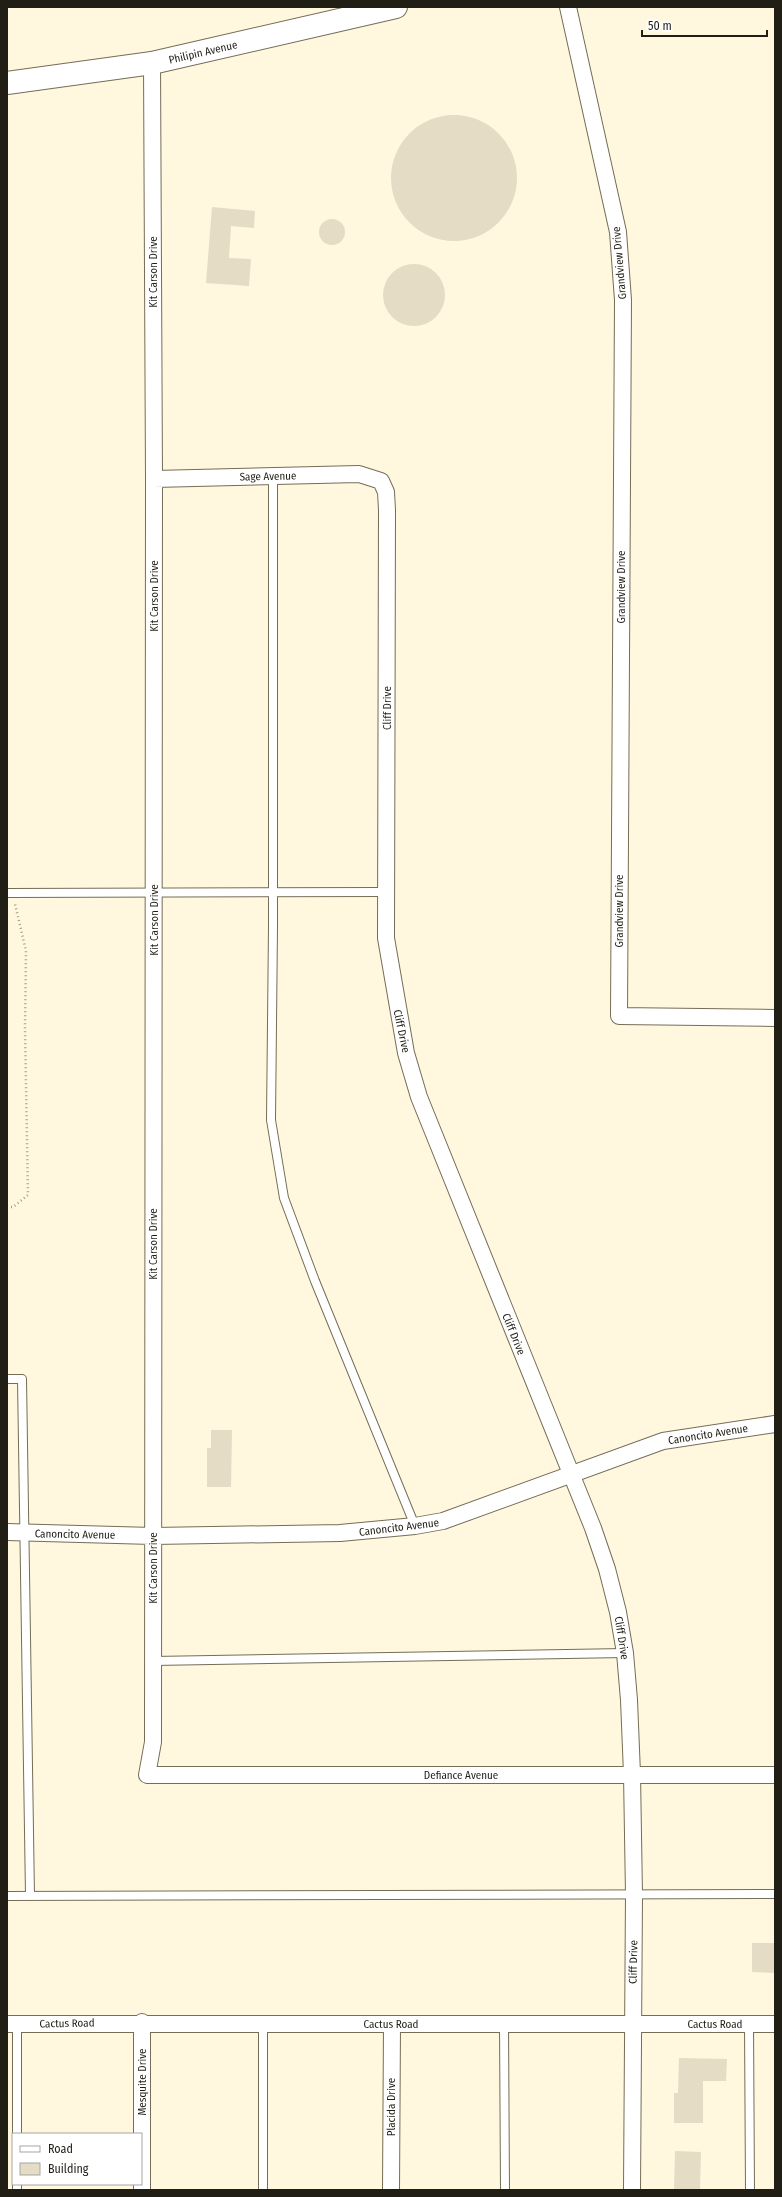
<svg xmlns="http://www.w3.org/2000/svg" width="782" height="2197" viewBox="0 0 782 2197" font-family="'Fira Sans Condensed',sans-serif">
<rect width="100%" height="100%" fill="#fff7de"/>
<path fill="#e4dcc4" d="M391 178a63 63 0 1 1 126 0a63 63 0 1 1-126 0Z
M212,207L255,211L254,228L231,226L229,258L251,259L249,286L206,283Z
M319 232a13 13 0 1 1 26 0a13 13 0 1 1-26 0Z
M383 295a31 31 0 1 1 62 0a31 31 0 1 1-62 0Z
M211,1430H232L231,1487H207V1448H211Z
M752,1943H775V1973L752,1972Z
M679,2058L727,2059L726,2081H703V2123H674V2093H678Z
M675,2151L701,2152L700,2190H674Z"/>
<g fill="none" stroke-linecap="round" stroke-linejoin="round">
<g stroke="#746d57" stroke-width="10">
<path id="lane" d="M273,476V927L271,1120L284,1198L315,1281L415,1526
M8,893L386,892
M7,1379H22L30,1896
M153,1661L625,1653
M7,1896L775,1894
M263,2023V2190
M504,2024L505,2190
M749,2024L750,2190
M17,2134V2024
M17,2190V2184"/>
</g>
<g stroke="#746d57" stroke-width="18">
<path id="street" d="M568,7L618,232L623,300L619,1016L775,1018
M152,63L154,479L153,1742L147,1775H775
M154,479L359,474L381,481L386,492L387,510L386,938L406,1053L419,1097L593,1528L607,1569L618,1612L625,1653L629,1700L632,1774L634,1895L632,2190
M7,1532L153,1536L340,1533L415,1526L443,1521L663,1441L775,1424
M7,2024H775
M142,2190V2022
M391,2190L392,2024"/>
</g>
<g stroke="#746d57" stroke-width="24">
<path id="secondary" d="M7,83L152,63L396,7"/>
</g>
<path stroke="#a39d8b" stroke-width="2.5" stroke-dasharray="1 3" stroke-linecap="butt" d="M7,1207H13L28,1195L25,1028L26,951L15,904"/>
<use href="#lane" stroke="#fff" stroke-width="8"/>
<use href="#street" stroke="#fff" stroke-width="16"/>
<use href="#secondary" stroke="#fff" stroke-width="22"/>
</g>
<g text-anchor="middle" stroke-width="3" stroke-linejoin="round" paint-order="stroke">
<g font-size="11" fill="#211e15" stroke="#fff">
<text transform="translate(203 52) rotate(-13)" y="4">Philipin Avenue</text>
<text transform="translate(619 263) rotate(-95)" y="4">Grandview Drive</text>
<text transform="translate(153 272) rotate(-90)" y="4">Kit Carson Drive</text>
<text transform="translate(268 476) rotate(-1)" y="4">Sage Avenue</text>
<text transform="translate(621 587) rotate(-90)" y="4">Grandview Drive</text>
<text transform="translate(154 596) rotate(-90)" y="4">Kit Carson Drive</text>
<text transform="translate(387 708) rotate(-90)" y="4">Cliff Drive</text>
<text transform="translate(619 911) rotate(-90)" y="4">Grandview Drive</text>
<text transform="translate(154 920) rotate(-90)" y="4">Kit Carson Drive</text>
<text transform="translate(402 1031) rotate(78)" y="4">Cliff Drive</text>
<text transform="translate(153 1244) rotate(-90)" y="4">Kit Carson Drive</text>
<text transform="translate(514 1334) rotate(68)" y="4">Cliff Drive</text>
<text transform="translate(708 1434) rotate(-9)" y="4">Canoncito Avenue</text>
<text transform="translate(399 1527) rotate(-7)" y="4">Canoncito Avenue</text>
<text transform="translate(75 1534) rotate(1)" y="4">Canoncito Avenue</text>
<text transform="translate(153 1568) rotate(-90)" y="4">Kit Carson Drive</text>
<text transform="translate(622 1638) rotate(81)" y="4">Cliff Drive</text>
<text x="461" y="1779">Defiance Avenue</text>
<text transform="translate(633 1962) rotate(-89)" y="4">Cliff Drive</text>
<text transform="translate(67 2023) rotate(-1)" y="4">Cactus Road</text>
<text x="391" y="2028">Cactus Road</text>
<text x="715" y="2028">Cactus Road</text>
<text transform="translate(142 2082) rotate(-90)" y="4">Mesquite Drive</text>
<text transform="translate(391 2107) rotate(-90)" y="4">Placida Drive</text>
</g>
</g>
<rect width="782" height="2197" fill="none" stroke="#211e15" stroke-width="16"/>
<rect x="12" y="2133" width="130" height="52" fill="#ffffff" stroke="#a6a5a1"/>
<rect x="20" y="2146" width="20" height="6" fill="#ffffff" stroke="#a6a5a1"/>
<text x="48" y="2153" font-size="12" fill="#211e15">Road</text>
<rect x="20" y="2163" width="20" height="12" fill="#e4dcc4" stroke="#a6a5a1"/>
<text x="48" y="2173" font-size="12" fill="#211e15">Building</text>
<path d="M642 30v6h125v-6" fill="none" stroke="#211e15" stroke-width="2"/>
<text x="648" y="30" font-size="12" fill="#211e15" stroke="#ffffff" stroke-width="3" paint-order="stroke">50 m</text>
</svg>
